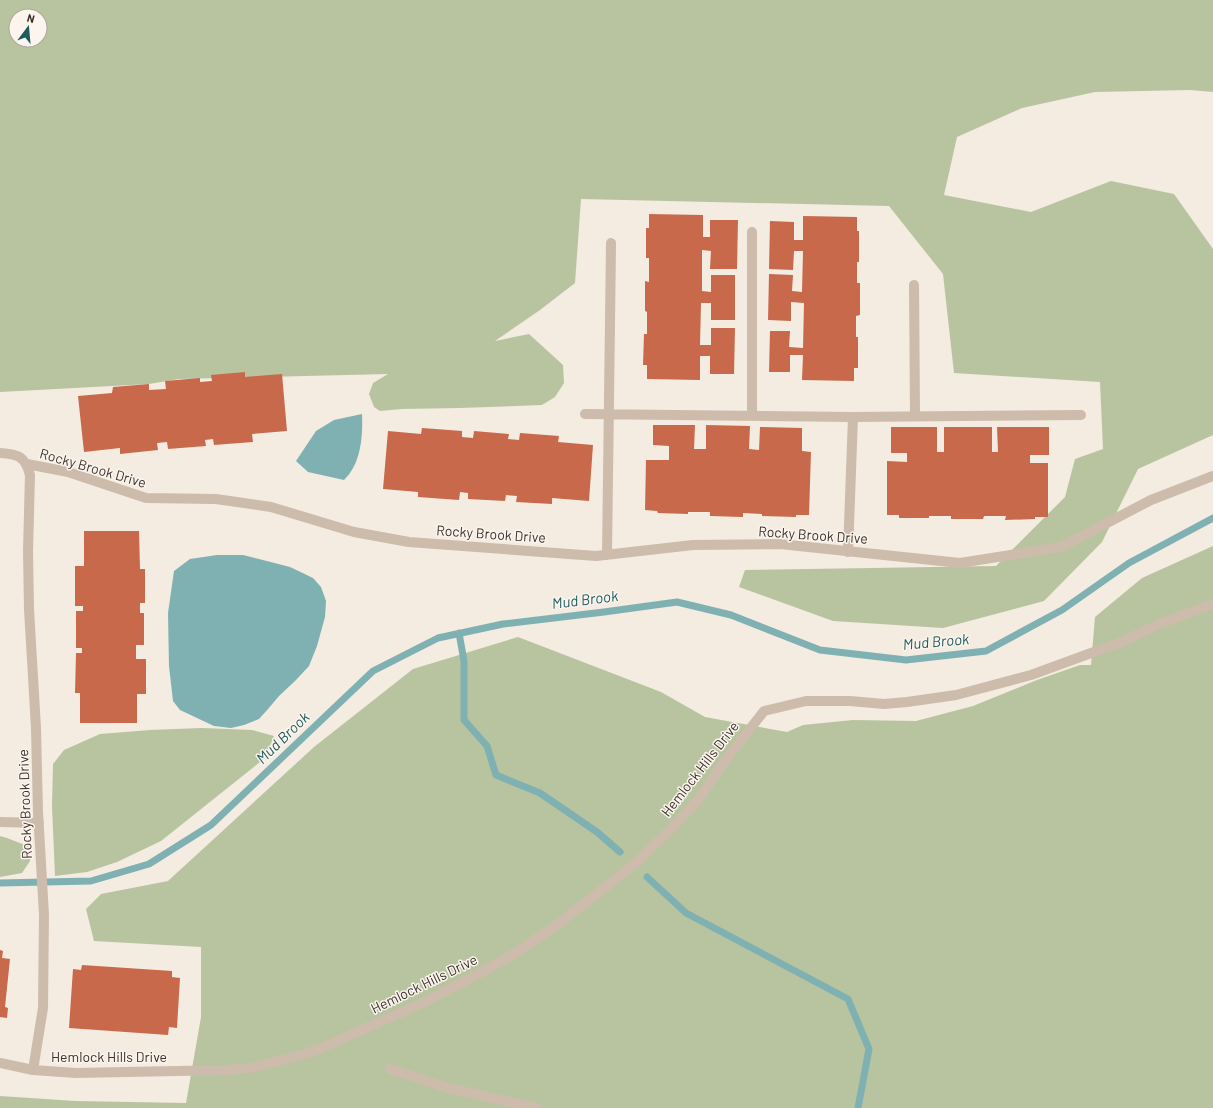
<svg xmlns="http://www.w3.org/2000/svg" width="1213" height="1108" viewBox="0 0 1213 1108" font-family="Barlow,sans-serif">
<rect width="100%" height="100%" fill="#f4ebe1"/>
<path fill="#b8c4a0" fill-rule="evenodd" d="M0,0H1213V92L1190,90L1095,92L1022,108L957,137L944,195L1031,212L1111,181L1174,194L1213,249V435L1138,469L1102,542L1044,601L943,628L833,621L739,587L745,570L996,566L1065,497L1075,459L1103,449L1100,382L954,373L943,274L889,206L581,199L575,283L540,310L495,341L529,334L563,365L564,383L555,397L542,405L460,408L402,409L380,411L374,407L369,394L373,383L388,374L179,379L149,384L0,392ZM16,16H40V40H16Z
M1213,546V1108H0V1096L75,1101L186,1103L201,1017V947L94,941L86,909L101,894L168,881L314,747L413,669L518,637L661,692L705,717L787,732L803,725L853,720L916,721L973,706L1037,680L1080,665H1091L1095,617L1142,578Z
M202,728L252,730L274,736L265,758L161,841L117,862L87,872L55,876L52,806L53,764L64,750L100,734L150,730Z
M0,836L7,838L30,847V861L22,873L0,877Z"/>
<path fill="#7fb0b2" d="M362,414C363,436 361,464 344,480L308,472L296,461L316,431L334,420Z
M217,555H243L290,567L313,578L321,587L326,601L325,617L317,646L309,666L296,680L279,696L268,709L259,719L244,725L231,728L214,726L180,710L173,701L169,666L168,613L174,571L190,559Z"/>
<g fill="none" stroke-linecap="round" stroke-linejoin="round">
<path stroke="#7fb0b2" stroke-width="7" d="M459,633L464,661V720L487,746L496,775L540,793L597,832L620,852
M647,877L686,913L848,999L869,1049L858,1108
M0,883L91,881L149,864L211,825L373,671L438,638L503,624L604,612L677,602L731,615L820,650L906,660L986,651L1062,610L1129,563L1213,518"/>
</g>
<path fill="#c8694b" d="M649,214L703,215V237H710V220H738L737,269H710L711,251L702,250V291L711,292V275H735V320H711V303H701L700,345H711V328H735L734,374H710V356H700V380L647,379V365H643L644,334H647V312L645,311V281L649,282V258H646V228H649Z
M803,216L857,217V231H859V262H857V283H860V315L856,316V337H858V368H854V381L802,380L803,355H790V372H769L770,331H790L789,347L803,348L804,303L791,302V321L768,320L769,274L793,275L792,291L802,292L803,251H794L793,270L769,269L770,221L794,222V240H803Z
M245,372V377L282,374L287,431L252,434L253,442L214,445L213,439L205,440L206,446L168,449L167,442L157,443L158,450L120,454V448L84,452L78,396L112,393L113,387L149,384V390L166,389L165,381L200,378V382L212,381L211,375Z
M653,425H695L694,449H706V425L750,426L749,449L759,450L760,427L802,428V451L811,452L809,515H796V517L762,516V514L743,513V517L710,516V512H688V514L658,513L657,511L645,510L646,460H669V446L653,445Z
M891,427H937V452H944V427H992V452H998L997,427H1049V455H1030V463H1048V517H1035V519L1005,520L1006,516H984L983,519H951V516H929V518H899V515H887V461L907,462V453H891Z
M422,428L462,431V437L473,438L474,431L509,434L508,439L519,440L520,433L559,436L558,442L593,445L589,501L552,498V504L516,502L517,496L506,495L505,501L468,499V493L460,492L459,500L418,497V492L383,489L388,431L421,434Z
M84,531H139L140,569H145V603H140V613H144V645H136V659H146V694H137V723H80V693H75L76,653H82V648H76V611H83V606H75V566H84Z
M0,950L3,951L2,958L10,959L5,1007L8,1008L7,1018L0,1017Z
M82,965L172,971V977L180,978L177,1028L169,1027L168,1035L69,1028L73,969L81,970Z"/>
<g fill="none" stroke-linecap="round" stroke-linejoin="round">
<path stroke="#cdbbac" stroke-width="10" d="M914,285L915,416
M585,414L853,417L848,552
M752,416V232
M853,417L1081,415
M0,453C18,454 25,456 30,475L28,551L29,609L36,728L38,812L44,915L43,1008L33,1070
M27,464L68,472L146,498L216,499L271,507L354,532L409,542L596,556L693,545L780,544L960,563L1061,547L1151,500L1213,476
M607,555L611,243
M0,822L39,823
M0,1063L33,1070L76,1073L227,1070L250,1068L298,1056L319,1049L429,1000L511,956L557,925L631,867L667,833L698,800L724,762L764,711L806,701H850L884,704L907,702L956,695L1031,675L1124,641L1159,624L1213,604
M390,1069L448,1088L537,1108"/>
</g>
<g text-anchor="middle" stroke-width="3" stroke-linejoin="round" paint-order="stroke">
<g font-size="14" fill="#3b302b" stroke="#fbf5ee">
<text transform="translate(93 468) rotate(16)" y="5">Rocky Brook Drive</text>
<text transform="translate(491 534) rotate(4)" y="5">Rocky Brook Drive</text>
<text transform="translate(813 535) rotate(4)" y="5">Rocky Brook Drive</text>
<text transform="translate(700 769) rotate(-52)" y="5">Hemlock Hills Drive</text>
<text transform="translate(25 804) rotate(-92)" y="5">Rocky Brook Drive</text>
<text transform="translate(424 984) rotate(-26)" y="5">Hemlock Hills Drive</text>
<text x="109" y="1062">Hemlock Hills Drive</text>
</g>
<g font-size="15" font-style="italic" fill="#1f5a5e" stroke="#fbf5ee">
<text transform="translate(585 600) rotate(-7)" y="5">Mud Brook</text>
<text transform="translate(936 642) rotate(-5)" y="5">Mud Brook</text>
<text transform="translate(283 738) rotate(-44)" y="5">Mud Brook</text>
</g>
</g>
<g transform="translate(28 28) rotate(16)"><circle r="19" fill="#fbf5ee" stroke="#aea6a0"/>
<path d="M0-3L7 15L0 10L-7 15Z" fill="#1f5a5e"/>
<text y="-6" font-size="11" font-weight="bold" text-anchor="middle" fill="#3b302b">N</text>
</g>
</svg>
